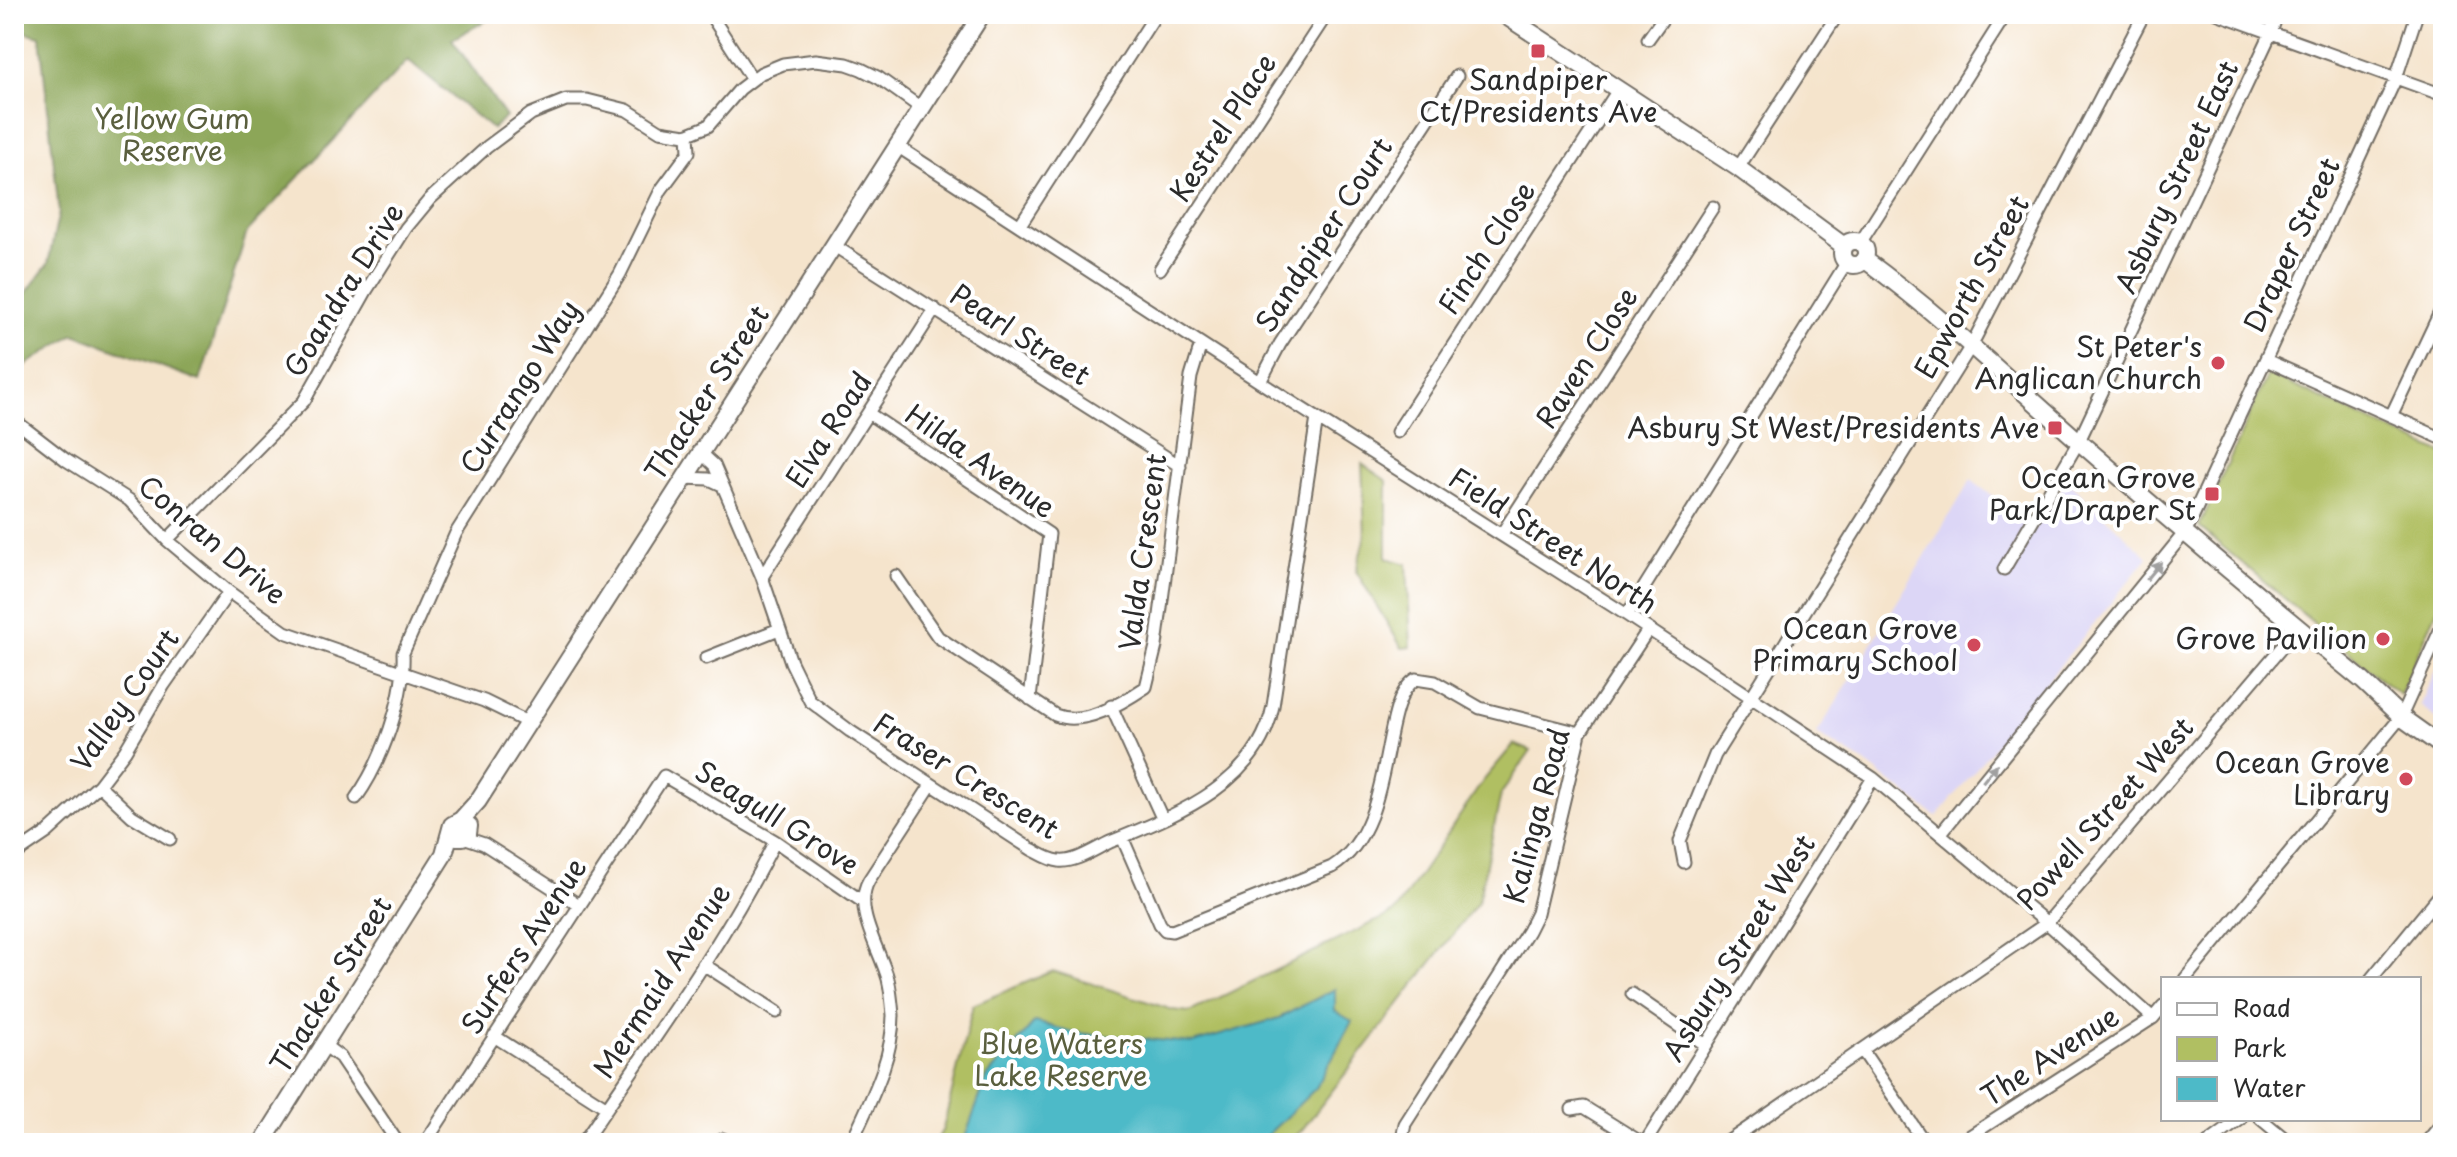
<svg xmlns="http://www.w3.org/2000/svg" width="2457" height="1157" viewBox="0 0 2457 1157" font-family="'Playpen Sans',sans-serif">
<rect width="100%" height="100%" fill="#fff"/>
<filter id="ink" filterUnits="userSpaceOnUse"><feTurbulence type="fractalNoise" baseFrequency=".0125" numOctaves="2"/><feDisplacementMap in="SourceGraphic" scale="16" xChannelSelector="R" yChannelSelector="G"/><feConvolveMatrix kernelMatrix="1 2 1 2 8 2 1 2 1" color-interpolation-filters="sRGB"/></filter>
<filter id="wash" filterUnits="userSpaceOnUse"><feTurbulence type="fractalNoise" baseFrequency=".006" numOctaves="4" result="noise"/><feDisplacementMap in="SourceGraphic" scale="32" xChannelSelector="R" yChannelSelector="G"/><feGaussianBlur stdDeviation="1.8" result="paint"/><feColorMatrix in="noise" values="0 0 0 0 0 0 0 0 0 0 0 0 0 0 0 0 0 1.4 0 .05"/><feComposite in="paint" operator="in"/></filter>
<g filter="url(#wash)">
<rect width="100%" height="100%" fill="#f5e4cc"/>
<path fill="#dcd6f6" d="M1971,480L2034,527L2067,481L2148,557L1937,817L1865,763L1817,734Z
M2443,653V725L2420,705Z"/>
<path fill="#b0bf62" stroke="#6e7546" stroke-width="2" d="M2268,374L2443,454V596L2400,695L2199,527Z
M1362,464L1387,481V558L1407,564L1411,647L1402,648L1356,571L1365,536Z
M1514,744L1531,751L1501,794L1478,902L1301,1131L1288,1143H935L943,1129L973,1005L1053,971L1173,1010L1190,1012L1395,912L1483,781Z"/>
<path fill="#8ca658" stroke="#5c6842" stroke-width="2" d="M14,14H498L452,39L506,117L492,129L408,60L247,232L200,381L74,334L14,373V309L48,264L59,212L40,36L14,29Z"/>
<path fill="#4dbac8" stroke="#3c727a" stroke-width="2" d="M1335,989V1011L1352,1021L1316,1088L1259,1143H963L987,1077L1035,1022L1076,1033L1193,1043L1279,1018Z"/>
</g>
<g filter="url(#ink)">
<g fill="none" stroke-linecap="round" stroke-linejoin="round">
<g stroke="#726c63" stroke-width="15">
<path id="street" d="M710,14L752,79
M2219,14L2443,95
M1648,39L1666,14
M897,146L1260,382L1627,615L1873,778L2047,923L2153,1018
M1738,168L1838,14
M1020,225L1156,14
M1860,243L2006,14
M833,245L1180,466
M1160,269L1327,14
M2266,360L2443,439
M1260,382L1280,344L1457,76
M868,413L1049,534L1030,699
M2391,416L2443,306
M14,420L66,460L129,500L167,540L229,592L285,632L484,701L527,722
M1397,432L1618,90
M699,451L714,465L762,577L791,662L810,701L850,731L1031,849C1039,853 1049,860 1059,861C1075,863 1095,849 1110,842C1176,815 1258,784 1273,706L1317,418
M683,478L709,479L722,485
M1501,535L1713,207
M167,540L304,401L366,291L406,228L430,199L487,147L531,114L566,100H587L627,110L660,131L686,135L708,126L740,89L761,73L783,64L816,60L847,64L861,69L879,78L921,108
M2004,569L2079,441L2271,33L2277,14
M896,576L938,637L1055,715C1084,727 1122,703 1146,687L1156,646L1191,377L1201,344
M762,577L935,309
M1627,615L1847,262
M706,658L779,629
M1111,706L1162,818
M2404,710L2443,624
M99,785L132,816L170,839
M356,798C382,762 405,698 403,653L456,533L620,274L661,190L689,152L688,134
M1941,833L2186,531L2396,78L2417,14
M463,837L484,844L579,905
M1122,837L1160,924L1165,930L1172,931L1332,867C1399,825 1377,702 1416,679L1435,682L1480,708L1580,733
M14,855L48,832L99,785L125,751L164,685L229,592
M1684,862L1680,841L1715,755L1971,346L2144,14
M703,964L777,1012
M2185,979L2401,717
M2371,979L2443,891
M1632,994L1706,1045
M494,1036L607,1108
M324,1045L340,1057L398,1143
M1862,1050L1925,1143
M1572,1109L1584,1107L1642,1143
M2261,1119L2290,1143
M425,1143L664,776L775,841L863,902
M583,1143C649,1045 722,947 775,841
M721,1143L723,1139
M851,1143C869,1103 893,1060 893,1015C892,1003 891,991 888,979C880,949 852,909 869,880L931,785
M1401,1143L1405,1124L1528,931L1537,913L1580,733L1648,630
M1645,1143L1873,778
M1726,1143L2047,923L2298,628
M1959,1143L2153,1018L2163,1006
M2208,1143L2241,1119
M2426,1143L2443,1122"/>
</g>
<g stroke="#726c63" stroke-width="20">
<path id="secondary" d="M1503,14L1738,168L1844,246
M1842 253a12 12 0 1 1 24 0a12 12 0 1 1-24 0Z
M1864,259C1939,314 2007,378 2076,439C2170,521 2266,602 2363,681L2401,717L2443,747
M461,820L478,801L982,14
M262,1143L444,854L452,825L461,820L469,826L468,834L463,837H456L452,832"/>
</g>
<use href="#street" stroke="#fff" stroke-width="11"/>
<use href="#secondary" stroke="#fff" stroke-width="16"/>
</g>
<defs><path id="oneway-solid" d="M-6-.8H1V-3.2L6.5 0L1 3.2V.8H-6Z" transform="scale(2)"/></defs>
<g fill="#a0a0a0">
<use href="#oneway-solid" transform="translate(2154 571) rotate(-51)"/>
<use href="#oneway-solid" transform="translate(1990 773) rotate(-51)"/>
</g>
</g>
<g fill="#d1495b" stroke="#fff" stroke-width="3">
<rect x="1530" y="43" width="16" height="16" rx="4"/>
<circle cx="2218" cy="363" r="8"/>
<rect x="2047" y="420" width="16" height="16" rx="4"/>
<rect x="2204" y="486" width="16" height="16" rx="4"/>
<circle cx="2383" cy="639" r="8"/>
<circle cx="1974" cy="645" r="8"/>
<circle cx="2406" cy="779" r="8"/>
</g>
<g text-anchor="middle" stroke-width="8" stroke-linejoin="round" paint-order="stroke">
<g font-size="28" fill="#2b2b2b" stroke="#fff" text-anchor="end">
<text x="1538" y="90" text-anchor="middle">Sandpiper<tspan x="1538" dy="32">Ct/Presidents Ave</tspan></text>
<text x="2202" y="357">St Peter's<tspan x="2202" dy="32">Anglican Church</tspan></text>
<text x="2039" y="438">Asbury St West/Presidents Ave</text>
<text x="2196" y="488">Ocean Grove<tspan x="2196" dy="32">Park/Draper St</tspan></text>
<text x="1958" y="639">Ocean Grove<tspan x="1958" dy="32">Primary School</tspan></text>
<text x="2367" y="649">Grove Pavilion</text>
<text x="2390" y="773">Ocean Grove<tspan x="2390" dy="32">Library</tspan></text>
</g>
<g font-size="28" fill="#5a5f3e" stroke="#fff">
<text x="172" y="129">Yellow Gum<tspan x="172" dy="32">Reserve</tspan></text>
<text x="1061" y="1054">Blue Waters<tspan x="1061" dy="32">Lake Reserve</tspan></text>
</g>
<g font-size="28" fill="#2b2b2b" stroke="#fff">
<text transform="translate(1223 128) rotate(-57)" y="10">Kestrel Place</text>
<text transform="translate(2177 177) rotate(-65)" y="10">Asbury Street East</text>
<text transform="translate(1324 235) rotate(-57)" y="10">Sandpiper Court</text>
<text transform="translate(2292 245) rotate(-65)" y="10">Draper Street</text>
<text transform="translate(1487 248) rotate(-57)" y="10">Finch Close</text>
<text transform="translate(1972 287) rotate(-61)" y="10">Epworth Street</text>
<text transform="translate(344 290) rotate(-58)" y="10">Goandra Drive</text>
<text transform="translate(1020 335) rotate(33)" y="10">Pearl Street</text>
<text transform="translate(1587 358) rotate(-57)" y="10">Raven Close</text>
<text transform="translate(520 387) rotate(-58)" y="10">Currango Way</text>
<text transform="translate(707 393) rotate(-57)" y="10">Thacker Street</text>
<text transform="translate(829 430) rotate(-57)" y="10">Elva Road</text>
<text transform="translate(980 461) rotate(35)" y="10">Hilda Avenue</text>
<text transform="translate(212 540) rotate(40)" y="10">Conran Drive</text>
<text transform="translate(1553 541) rotate(33)" y="10">Field Street North</text>
<text transform="translate(1143 552) rotate(-82)" y="10">Valda Crescent</text>
<text transform="translate(125 700) rotate(-55)" y="10">Valley Court</text>
<text transform="translate(966 776) rotate(32)" y="10">Fraser Crescent</text>
<text transform="translate(2105 814) rotate(-48)" y="10">Powell Street West</text>
<text transform="translate(1537 816) rotate(-75)" y="10">Kalinga Road</text>
<text transform="translate(777 818) rotate(32)" y="10">Seagull Grove</text>
<text transform="translate(524 946) rotate(-57)" y="10">Surfers Avenue</text>
<text transform="translate(1739 948) rotate(-58)" y="10">Asbury Street West</text>
<text transform="translate(662 981) rotate(-57)" y="10">Mermaid Avenue</text>
<text transform="translate(331 985) rotate(-58)" y="10">Thacker Street</text>
<text transform="translate(2050 1056) rotate(-33)" y="10">The Avenue</text>
</g>
</g>
<rect width="2457" height="1157" fill="none" stroke="#fff" stroke-width="48"/>
<rect x="2161" y="977" width="260" height="144" fill="#ffffff" stroke="#aaaaaa" stroke-width="2"/>
<rect x="2177" y="1003" width="40" height="12" fill="#ffffff" stroke="#aaaaaa" stroke-width="2"/>
<text x="2233" y="1017" font-size="24" fill="#2b2b2b">Road</text>
<rect x="2177" y="1037" width="40" height="24" fill="#b0bf62" stroke="#aaaaaa" stroke-width="2"/>
<text x="2233" y="1057" font-size="24" fill="#2b2b2b">Park</text>
<rect x="2177" y="1077" width="40" height="24" fill="#4dbac8" stroke="#aaaaaa" stroke-width="2"/>
<text x="2233" y="1097" font-size="24" fill="#2b2b2b">Water</text>
</svg>
